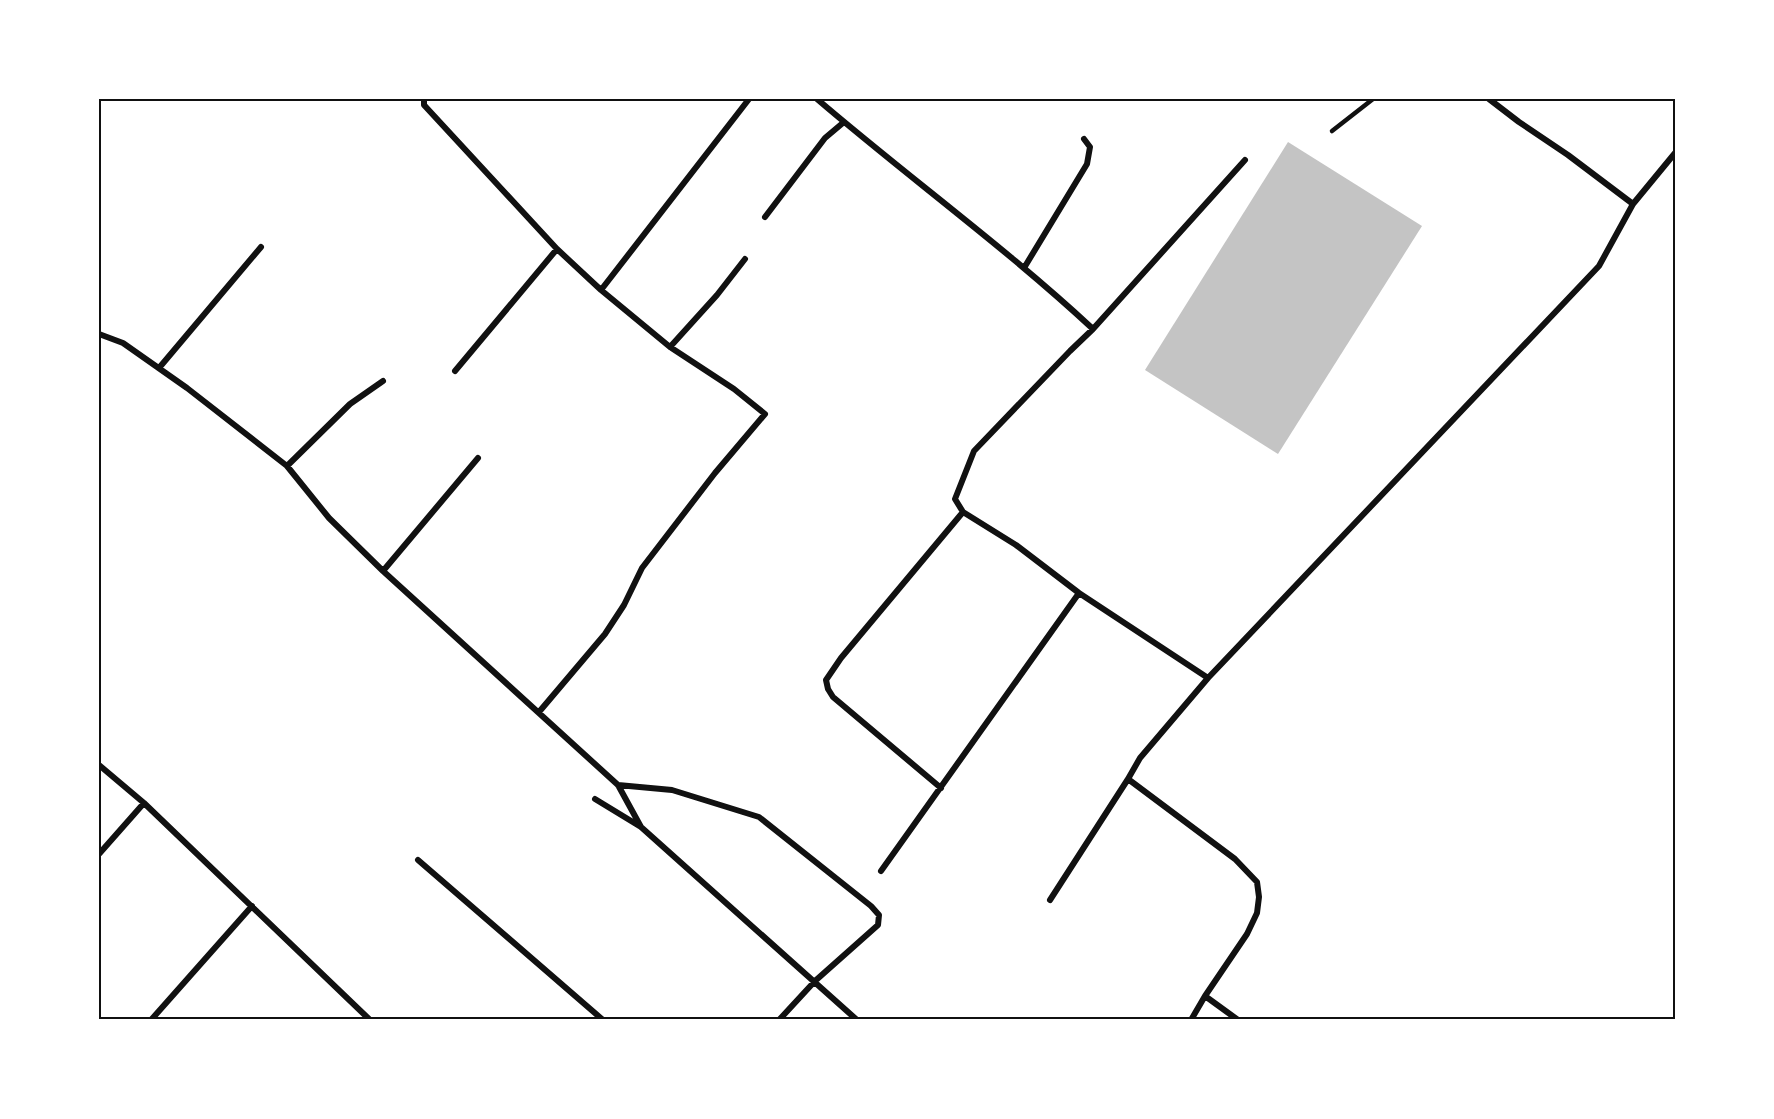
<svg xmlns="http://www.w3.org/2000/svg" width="1774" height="1119" viewBox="0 0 1774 1119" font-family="Georgia,serif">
<rect width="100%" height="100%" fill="#fff"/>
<path fill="#c4c4c4" d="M1288,142L1422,226L1278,454L1145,370Z"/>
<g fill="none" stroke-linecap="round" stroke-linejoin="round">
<path stroke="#111" stroke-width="4.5" d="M1332,131L1373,99"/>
<path stroke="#111" stroke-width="6" d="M424,99V105L557,249L601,290L670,347L734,389L765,414L715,473L642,568L624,605L605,634L539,712
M817,99C908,177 1006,248 1093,329L1070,351L974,451L955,499L963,512L1016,545L1079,593L1208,678
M1489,99L1519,122L1568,155L1633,204
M765,217L825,138L844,122
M1024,268L1087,164L1090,147L1084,139
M601,290L749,99
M1093,329L1245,160
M99,334L123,343L187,388L287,466L329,518L383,571L618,785L641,827
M670,347L717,295L745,259
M159,368L261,247
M455,371L557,249
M287,466L350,404L383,381
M383,571L478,458
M99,765L144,803L370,1020
M618,785L672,790L759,817L871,906L879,915L878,925L815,981L779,1020
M941,788L833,697L828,689L826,680L841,658L963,512
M595,799L641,827L857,1020
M99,854L144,803
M418,860L603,1020
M881,871L1079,593
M1050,900L1128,779
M1205,996L1238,1020
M151,1020L252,906
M1191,1020L1205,996L1247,934L1257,913L1259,897L1257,882L1235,859L1128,779L1140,758L1208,678L1599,266L1633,204L1675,153"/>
</g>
<rect width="1774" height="1119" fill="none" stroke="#ffffff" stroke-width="201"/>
<rect x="100" y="100" width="1574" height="918" fill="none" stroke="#111" stroke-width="2"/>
</svg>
